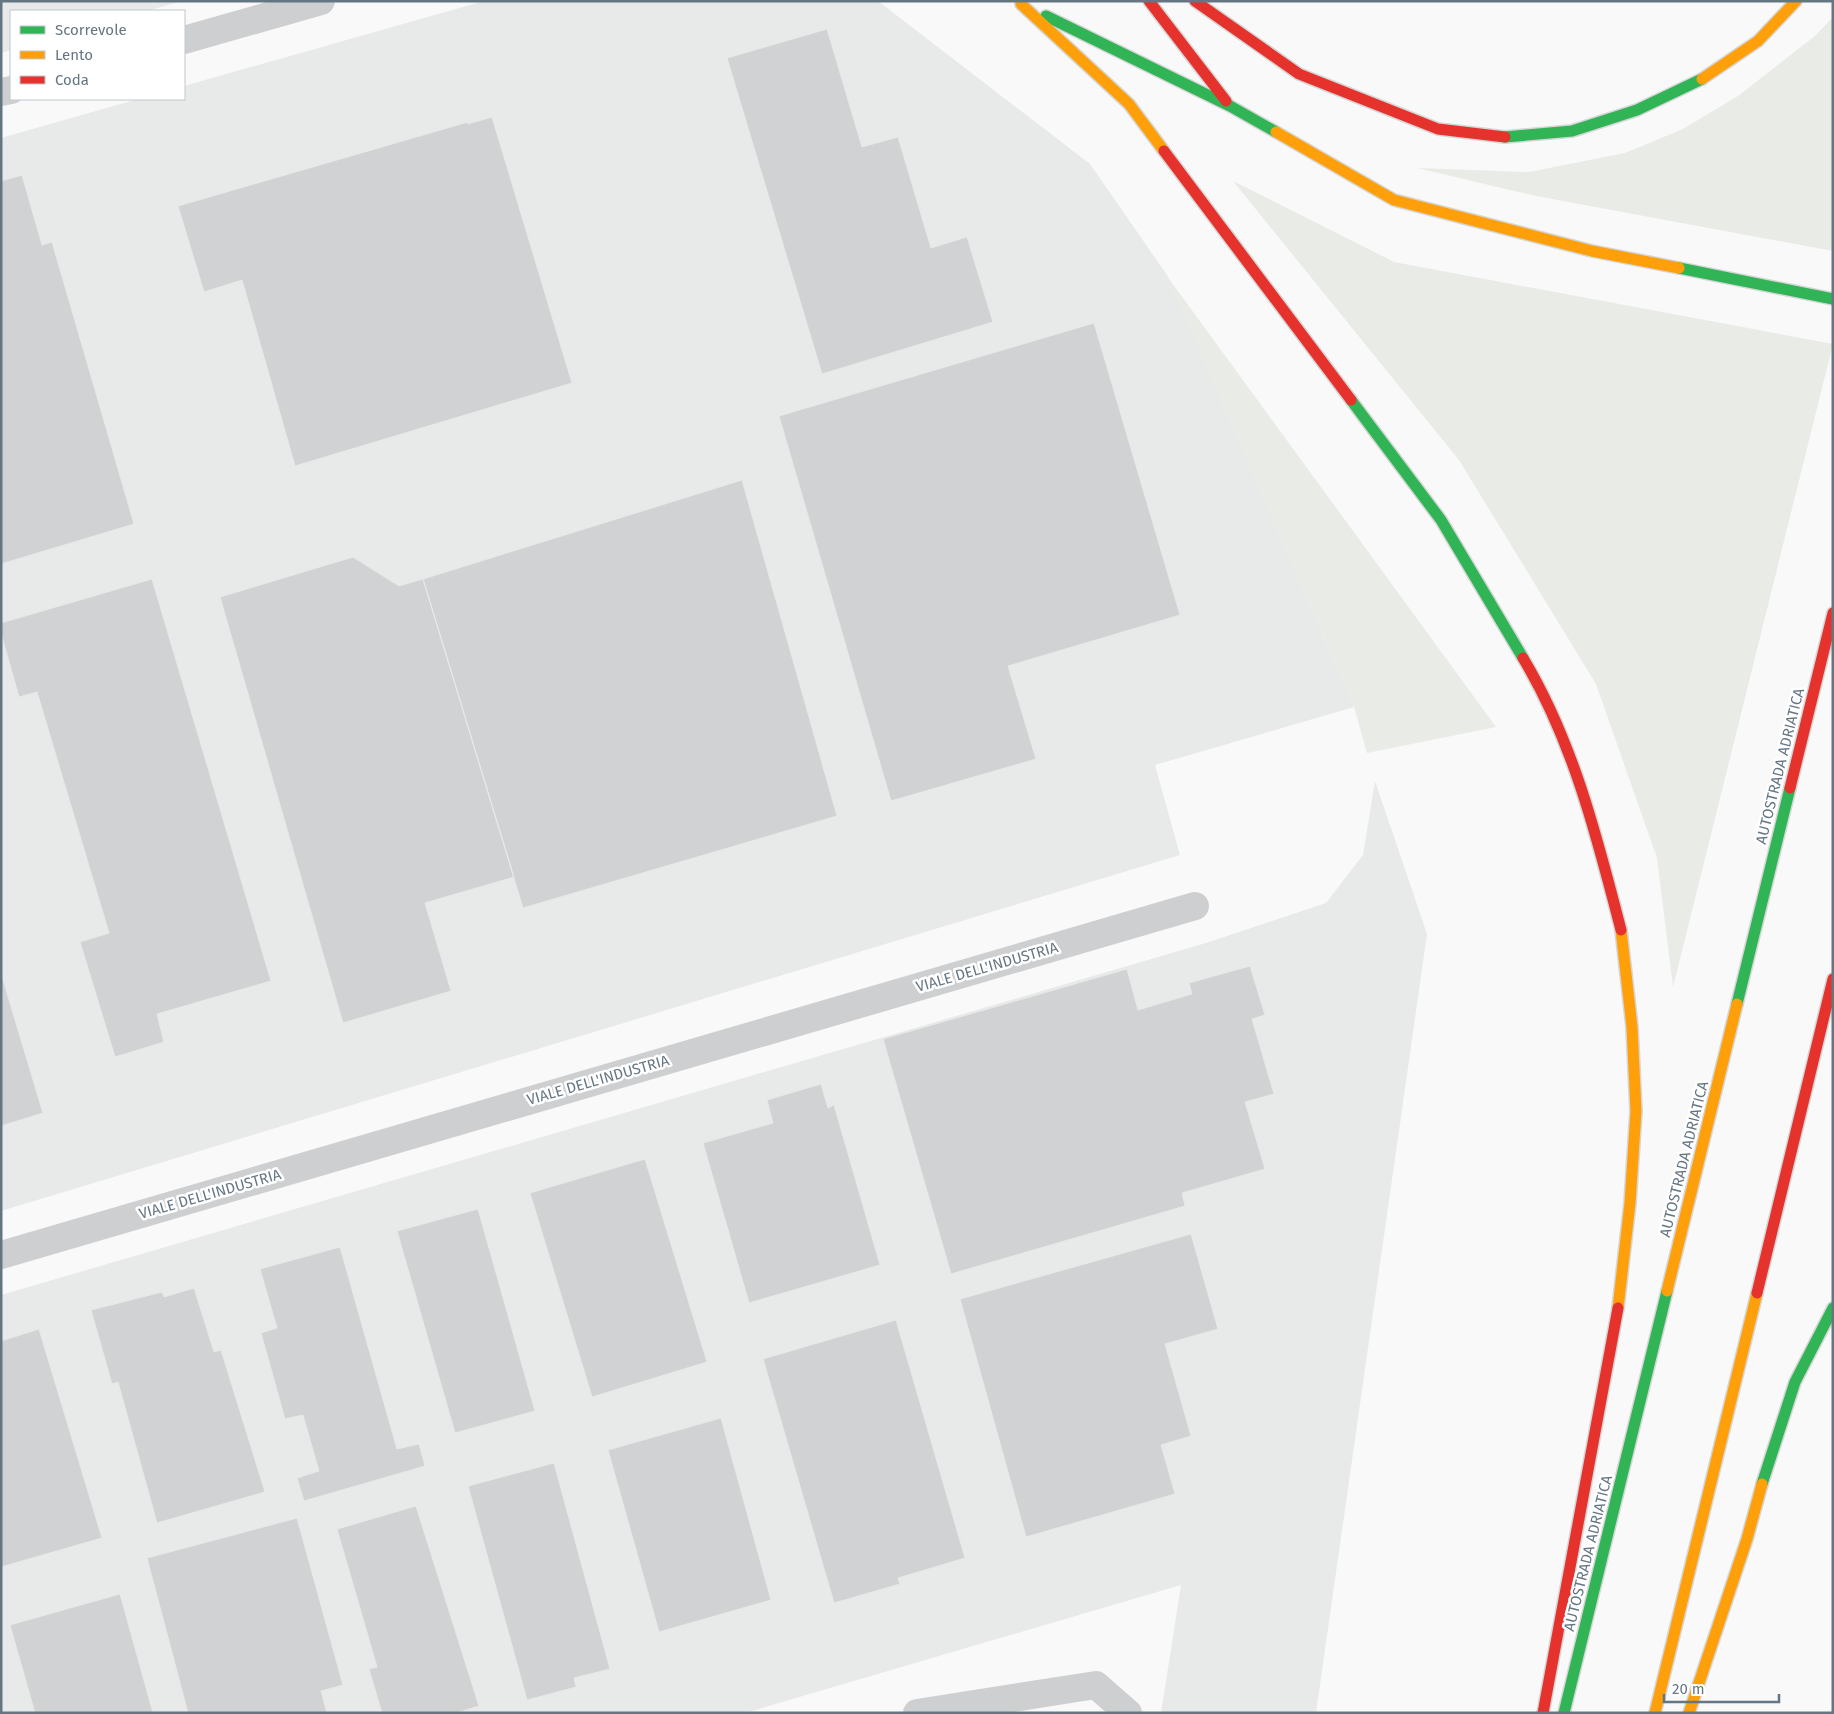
<svg xmlns="http://www.w3.org/2000/svg" width="1834" height="1714" viewBox="0 0 1834 1714" font-family="'Fira Sans',sans-serif">
<rect width="100%" height="100%" fill="#f9f9f9"/>
<path fill="#e8e9e9" d="M1,1H182L147,11H11V50L1,53Z
M484,1H878L1090,164L1167,275L1354,707L1155,765L1180,855L1,1211V138L138,99H184V86Z
M1375,781L1427,934L1316,1713H1161L1181,1585L745,1713H1V1295L1206,943L1326,903L1363,855Z"/>
<path fill="#e8ebe6" d="M1833,17V251L1536,196L1417,168L1529,172L1625,153L1683,129L1738,96L1815,36Z
M1233,181L1394,262L1833,344L1673,987L1657,858L1596,684L1459,460Z
M1167,276L1496,727L1367,753L1354,707Z"/>
<path fill="#d0d2d3" stroke="#e8e8e8" d="M827,29L862,147L898,137L931,248L967,237L993,322L822,374L727,58Z
M492,117L572,383L295,466L242,280L204,292L178,206L468,122V124Z
M22,175L42,245L52,242L134,524L1,564V181Z
M1094,323L1180,615L1008,666L1036,759L891,801L779,416Z
M742,480L837,816L523,908L423,579Z
M353,557L399,586L423,579L514,877L425,903L451,991L343,1023L220,597Z
M152,579L271,981L157,1014L164,1042L115,1057L80,942L109,933L37,692L19,697L1,633V623Z
M1250,966L1265,1015L1252,1019L1274,1094L1245,1102L1265,1169L1182,1193L1185,1206L951,1274L883,1039L1127,969L1138,1010L1192,994L1189,983Z
M1,973L43,1113L1,1126Z
M821,1084L828,1108L834,1105L880,1265L749,1303L703,1143L773,1123L767,1100Z
M645,1159L707,1362L592,1397L530,1193Z
M478,1209L535,1411L455,1433L397,1231Z
M1191,1234L1218,1329L1165,1344L1191,1436L1161,1445L1175,1494L1026,1537L960,1299Z
M340,1247L397,1449L419,1444L425,1466L304,1501L297,1478L319,1471L303,1415L285,1419L261,1333L277,1328L260,1269Z
M194,1288L214,1352L221,1350L265,1492L157,1523L118,1382L112,1384L91,1310L162,1292L164,1297Z
M896,1320L965,1558L898,1578L900,1584L834,1603L763,1359Z
M39,1329L102,1538L1,1567V1341Z
M721,1418L771,1600L659,1632L608,1450Z
M554,1463L610,1669L574,1678L576,1687L527,1700L468,1486Z
M416,1506L479,1706L456,1713H382L369,1669L377,1667L337,1529Z
M297,1518L343,1685L321,1691L327,1713H188L147,1558Z
M120,1594L153,1713H35L10,1625Z"/>
<g fill="none" stroke-linecap="round" stroke-linejoin="round">
<g stroke="#d5d6d6" stroke-width="14">
<path id="fast" d="M1046,16L1230,106L1276,132
M1505,137L1572,131L1637,110L1702,79
M1679,268L1833,299
M1351,400L1441,520L1523,658
M1737,1004L1790,788
M1762,1484L1795,1382L1833,1308
M1564,1713L1667,1291"/>
</g>
<g stroke="#d5d6d6" stroke-width="14">
<path id="slow" d="M1021,4L1129,104L1164,151
M1702,79L1758,41L1796,1
M1276,132L1394,200L1592,251L1679,268
M1667,1291L1737,1004
M1618,1308L1630,1203L1636,1111L1632,1027L1621,930
M1655,1713L1757,1293
M1689,1713L1747,1539L1762,1484"/>
</g>
<g stroke="#d5d6d6" stroke-width="14">
<path id="jam" d="M1149,1L1226,101
M1195,1L1299,74L1438,129L1505,137
M1164,151L1351,400
M1523,658C1573,741 1597,837 1621,930
M1790,788L1833,613
M1757,1293L1833,979
M1543,1713L1618,1308"/>
</g>
<path stroke="#cecfd0" stroke-width="28" d="M184,40L321,1
M1,92L11,90
M1,1255L1195,906
M917,1713L1096,1685L1128,1713"/>
<use href="#fast" stroke="#30b455" stroke-width="11"/>
<use href="#slow" stroke="#ff9f0a" stroke-width="11"/>
<use href="#jam" stroke="#e5322d" stroke-width="11"/>
</g>
<g text-anchor="middle" stroke-width="5" stroke-linejoin="round" paint-order="stroke">
<g font-size="15" fill="#657683" stroke="#fff">
<text transform="translate(1780 766) rotate(-76)" y="5">AUTOSTRADA ADRIATICA</text>
<text transform="translate(987 967) rotate(-16)" y="5">VIALE DELL'INDUSTRIA</text>
<text transform="translate(598 1080) rotate(-16)" y="5">VIALE DELL'INDUSTRIA</text>
<text transform="translate(1684 1159) rotate(-76)" y="5">AUTOSTRADA ADRIATICA</text>
<text transform="translate(210 1194) rotate(-16)" y="5">VIALE DELL'INDUSTRIA</text>
<text transform="translate(1588 1553) rotate(-76)" y="5">AUTOSTRADA ADRIATICA</text>
</g>
</g>
<rect width="1834" height="1714" fill="none" stroke="#657683" stroke-width="5"/>
<rect x="10" y="10" width="175" height="90" fill="#ffffff" stroke="#c1c8cd"/>
<rect x="20" y="26" width="25" height="8" fill="#30b455" stroke="#c1c8cd"/>
<text x="55" y="35" font-size="15" fill="#657683">Scorrevole</text>
<rect x="20" y="51" width="25" height="8" fill="#ff9f0a" stroke="#c1c8cd"/>
<text x="55" y="60" font-size="15" fill="#657683">Lento</text>
<rect x="20" y="76" width="25" height="8" fill="#e5322d" stroke="#c1c8cd"/>
<text x="55" y="85" font-size="15" fill="#657683">Coda</text>
<path d="M1664 1694v8h115v-8" fill="none" stroke="#657683" stroke-width="2.5"/>
<text x="1672" y="1694" font-size="15" fill="#657683" stroke="#ffffff" stroke-width="4" paint-order="stroke">20 m</text>
</svg>
